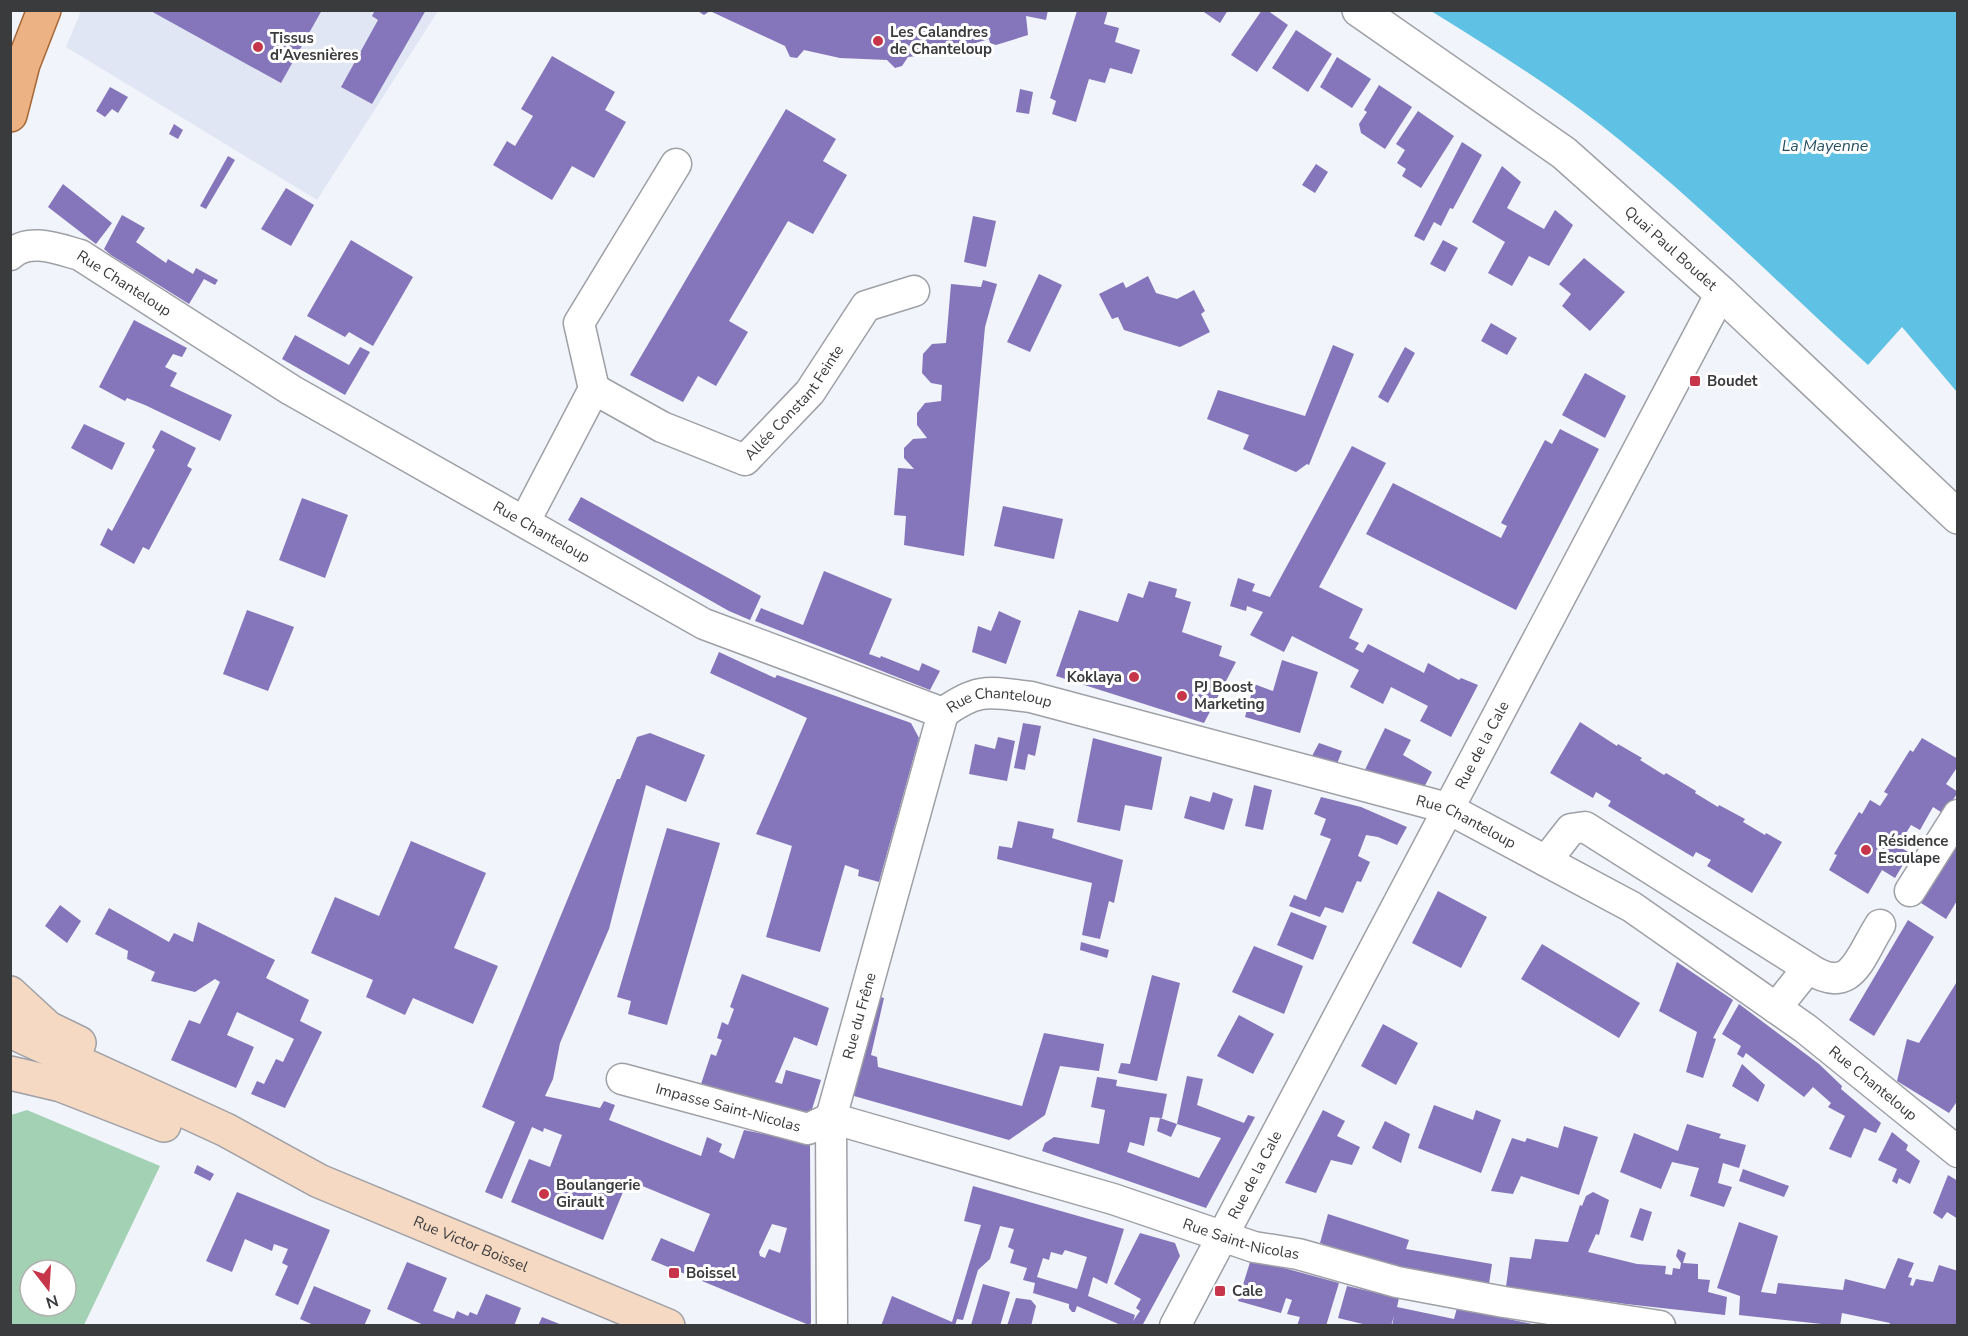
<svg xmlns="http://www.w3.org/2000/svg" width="1968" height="1336" viewBox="0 0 1968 1336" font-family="'Nunito Sans',sans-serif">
<rect width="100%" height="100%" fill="#f1f4fb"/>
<path fill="#e0e6f3" d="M81,11H438L317,200L66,47Z"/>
<path fill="#a3d1b3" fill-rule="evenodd" d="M27,1110L160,1166L84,1325H11V1115ZM30,1270H66V1306H30Z"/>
<path fill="#5fc1e4" d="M1431,11H1957V392L1902,327L1868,365C1780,285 1694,198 1601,125C1547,83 1489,47 1431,11Z"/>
<path fill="#8575ba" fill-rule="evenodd" d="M149,10H322L281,83Z
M375,10H426L372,104L341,87L378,20L372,16Z
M696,10H1048L1046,20L1026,16L1028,35L996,45L990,43L989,39L942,53L908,57L902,66L895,68L887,60L840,58L804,50L797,58L790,57L785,46L710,11L704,15Z
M1108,10L1104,24L1119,28L1115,42L1140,50L1132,74L1110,68L1105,83L1089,79L1076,122L1052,114L1056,101L1050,98L1077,11Z
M1201,10H1228L1220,23Z
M1262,10H1267L1288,25L1257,72L1231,55Z
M1296,30L1332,54L1308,92L1272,68Z
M552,56L615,92L605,110L626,122L594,178L572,166L552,200L493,165L507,141L515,146L533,116L521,109Z
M1337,57L1371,79L1352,108L1320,87Z
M1379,85L1412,107L1385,149L1361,133L1359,124L1367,112L1364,110Z
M110,87L128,97L118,113L112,109L105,117L96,111Z
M1020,89L1033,92L1029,114L1016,112Z
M786,109L836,139L823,161L847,175L813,234L788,221L729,321L748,332L716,386L698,376L683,402L630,375Z
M1418,111L1454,136L1421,188L1402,176L1406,169L1397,163L1405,150L1396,144Z
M174,124L183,130L178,139L169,134Z
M1462,142L1482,155L1453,209L1450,208L1441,226L1434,222L1424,241L1414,236Z
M228,156L235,160L206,209L200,206Z
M1316,164L1328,172L1315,193L1302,185Z
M1502,166L1521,182L1507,208L1544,229L1555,210L1573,225L1549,266L1529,256L1512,286L1488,273L1505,242L1472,222Z
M63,184L112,223L96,244L48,207Z
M286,188L314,205L291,246L261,229Z
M122,215L145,228L136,242L166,263L168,259L193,274L196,268L218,280L215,285L204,279L189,304L111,255L104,249Z
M973,216L996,221L986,267L964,262Z
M351,240L413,277L373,346L349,332L345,337L307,316Z
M1443,240L1458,248L1445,272L1430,264Z
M1584,258L1625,292L1590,331L1562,306L1571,294L1559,284Z
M1039,274L1062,285L1030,352L1007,342Z
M1148,276L1156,293L1177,299L1194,290L1205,311L1201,314L1210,332L1180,347L1124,330L1118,317L1112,319L1099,294L1123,282L1126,288Z
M983,280L997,284L985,327L964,556L904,545L906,516L894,515L898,468L914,469L904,458V448L913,439L927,438L917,425V413L925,403L941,401L942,385L931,383L922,373L923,354L932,344L946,343L951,284L981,287Z
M134,320L187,348L182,357L173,354L165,367L177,373L170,386L232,415L220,441L145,405L127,398L125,401L99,387Z
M1491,323L1517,338L1507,355L1481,341Z
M295,335L349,365L360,347L370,352L345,395L282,359Z
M1333,345L1354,354L1309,465L1307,464L1296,472L1243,449L1249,435L1207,419L1218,390L1305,416Z
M1405,347L1415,353L1388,403L1378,397Z
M1585,373L1626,396L1605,438L1562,415Z
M84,424L125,443L112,470L71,448Z
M1560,429L1599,449L1516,610L1366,534L1393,483L1501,538L1507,526L1501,523L1545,440L1552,444Z
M161,430L196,448L187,466L192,469L149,550L143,547L134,564L100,545L108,528L112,531L155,450L152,447Z
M1352,446L1386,463L1319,587L1363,609L1349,638L1359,643L1355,649L1363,653L1368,644L1424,673L1428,663L1459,680L1461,678L1478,685L1451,737L1420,721L1428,706L1391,687L1383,704L1350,687L1359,670L1292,636L1284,652L1250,635L1263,612L1247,606L1246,611L1230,606L1238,578L1255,584L1252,591L1270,597Z
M581,497L761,596L750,620L729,611L568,520Z
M302,498L348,515L325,578L279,560Z
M1003,506L1063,519L1054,559L994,546Z
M824,571L892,599L869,654L880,658L881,656L919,671L922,663L940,671L930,690L755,621L761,608L803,625Z
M1149,581L1177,589L1175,597L1191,602L1182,632L1222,646L1219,656L1236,662L1204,723L1056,676L1079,610L1118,622L1128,593L1143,598Z
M247,610L294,627L268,691L223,674Z
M999,611L1021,621L1006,664L972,652L978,626L991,631Z
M719,652L775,678L777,675L911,723L919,738L879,882L858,876L859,870L845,865L820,952L766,937L792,846L756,834L807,718L710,673Z
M1282,660L1318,672L1300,733L1245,717L1254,684L1273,691Z
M1580,722L1617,746L1618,744L1642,758L1640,760L1664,775L1666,773L1696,791L1695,793L1718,807L1719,805L1745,819L1743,822L1765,835L1766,833L1782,842L1752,893L1707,866L1711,860L1696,852L1693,857L1608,806L1611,801L1596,792L1593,798L1550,773Z
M1023,723L1041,726L1035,756L1028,754L1025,770L1014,768Z
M1385,728L1411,740L1403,755L1432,772L1418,799L1363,774Z
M650,733L705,755L686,802L646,785L609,929L560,1043L553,1079L545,1096L600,1108L604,1101L615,1105L609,1120L701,1156L707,1137L722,1144L719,1152L734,1159L744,1130L810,1143L811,1323L809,1325L651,1260L661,1238L694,1252L710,1214L628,1180L603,1240L511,1202L529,1159L550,1167L562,1135L544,1128L543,1132L532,1127L502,1199L485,1192L515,1122L482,1107L617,779H620L637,737ZM772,1224L787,1228L780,1253L769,1249L765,1258L760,1256L759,1252Z
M998,737L1015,741L1007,781L969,774L975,744L995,749Z
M1093,738L1162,757L1152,810L1125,805L1120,831L1077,822Z
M1922,738L1958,759V766L1946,784L1958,792L1944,814L1933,807L1920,830L1911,825L1898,846L1910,853L1895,878L1882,870L1868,894L1829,870L1837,855L1834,854L1859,812L1862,814L1870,800L1880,806L1888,794L1884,792L1910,750L1913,752Z
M1319,743L1342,751L1337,764L1312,756Z
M1254,785L1272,790L1263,830L1245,826Z
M1213,792L1233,799L1224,830L1184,818L1190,796L1210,802Z
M1321,797L1361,807L1407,827L1397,845L1378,837L1366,835L1358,856L1370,862L1361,882L1357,881L1343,913L1325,907L1320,917L1289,906L1294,895L1306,900L1331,839L1320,835L1326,819L1314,814Z
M1018,821L1054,829L1052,838L1123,860L1114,903L1109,901L1100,939L1082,935L1092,883L997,859L999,846L1012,848Z
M667,828L720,843L667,1025L628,1014L631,1001L617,997Z
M411,841L486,873L454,948L498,966L473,1024L413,998L405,1015L366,997L373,980L311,953L335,897L379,916Z
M1958,842V899L1946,919L1921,903Z
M1438,891L1487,917L1461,968L1412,943Z
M60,905L81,921L67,943L45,926Z
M109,908L169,942L174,933L193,942L198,922L275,960L266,978L309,1000L300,1021L322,1032L285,1108L251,1094L257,1081L264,1084L276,1059L283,1062L294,1039L237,1012L227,1035L254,1047L236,1088L171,1060L189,1020L200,1024L220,982L215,979L195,992L151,981L155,972L127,959L128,951L95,934Z
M1291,912L1327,926L1313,960L1277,945Z
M1908,920L1934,937L1874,1036L1849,1020Z
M1081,942L1109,950L1107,958L1080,950Z
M1542,944L1640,1003L1619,1038L1521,979Z
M1254,946L1303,966L1284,1014L1232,992Z
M1677,962L1733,1000L1713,1038L1716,1039L1703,1078L1686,1072L1697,1032L1659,1011Z
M742,974L829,1008L817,1046L794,1037L775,1082L782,1084L786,1070L821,1080L809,1119L700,1087L711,1054L716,1056L722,1040L717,1038L722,1022L728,1025L734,1009L730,1007Z
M1152,975L1180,983L1157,1081L1118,1073L1121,1063L1130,1064Z
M1958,980V1100L1949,1113L1897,1081L1907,1039L1919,1043Z
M867,994L884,998L871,1055L877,1057L878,1067L1022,1106L1044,1033L1104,1044L1099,1071L1060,1066L1045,1115L1009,1140L847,1094Z
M1739,1004L1819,1064L1842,1086L1841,1089L1881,1123L1876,1133L1864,1128L1851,1158L1829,1149L1845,1116L1828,1107L1831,1103L1813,1087L1804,1097L1746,1053L1743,1058L1737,1054L1741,1046L1722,1034Z
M1239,1015L1274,1034L1253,1074L1217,1056Z
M1383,1024L1418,1043L1396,1085L1361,1066Z
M1742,1064L1765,1085L1758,1102L1732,1086Z
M1187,1076L1203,1079L1197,1105L1244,1123L1248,1115L1255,1117L1206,1208L1042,1151L1045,1143L1054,1137L1099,1144L1105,1110L1091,1107L1097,1077L1111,1079L1117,1080L1116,1086L1167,1094L1162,1118L1150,1117L1144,1146L1130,1142L1127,1152L1199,1178L1221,1138L1177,1124Z
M1434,1105L1473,1120L1476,1110L1501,1120L1481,1173L1418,1148Z
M1323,1110L1345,1121L1337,1136L1360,1147L1352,1165L1331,1160L1316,1193L1285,1183Z
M1160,1118L1177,1124L1171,1137L1157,1131Z
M1385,1121L1410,1134L1401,1163L1372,1148Z
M1687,1124L1721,1134L1719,1138L1746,1145L1739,1168L1723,1163L1718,1183L1732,1187L1724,1207L1690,1196L1699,1168L1672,1162L1661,1189L1620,1172L1634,1133L1678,1151Z
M1564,1126L1598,1137L1579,1195L1521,1176L1513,1194L1491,1191L1512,1138L1525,1142L1527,1138L1558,1148Z
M1892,1132L1908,1145L1906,1150L1920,1161L1910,1184L1899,1178L1897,1184L1892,1181L1897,1169L1878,1160Z
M197,1165L214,1174L210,1181L194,1173Z
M1743,1169L1789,1186L1784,1197L1739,1181Z
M1948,1175L1958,1181V1219L1947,1212L1942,1219L1933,1213Z
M973,1186L1124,1229L1107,1284L1093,1277L1088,1296L1135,1315L1133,1321L1140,1311L1136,1308L1141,1299L1114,1284L1140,1233L1175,1243L1180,1256L1142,1326H1123L1077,1306L1075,1312H1072L1069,1308V1304L1033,1293L1035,1283L1023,1280L1027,1268L1010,1263L1014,1250L1008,1247L1014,1229L1000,1226L990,1259L978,1270L963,1320L957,1319L955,1326H881L892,1296L952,1322L981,1225L964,1221ZM1065,1250L1087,1257L1077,1289L1037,1277L1043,1258L1049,1260L1051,1252L1062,1255Z
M237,1192L330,1230L298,1305L275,1295L288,1266L282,1263L288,1249L274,1244L272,1251L245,1239L232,1272L206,1261Z
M1593,1192L1609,1200L1599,1235L1596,1234L1588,1252L1637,1264L1666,1266L1665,1274L1672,1275L1673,1268L1680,1269L1681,1263L1676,1256L1678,1249L1686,1253L1683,1263L1698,1264V1279L1710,1280L1708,1292L1727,1297L1725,1315L1626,1304L1506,1287L1510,1257L1531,1259L1535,1239L1568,1242L1580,1205L1582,1206L1586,1196Z
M1640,1208L1652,1212L1643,1241L1630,1237Z
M1328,1214L1409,1240L1406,1249L1492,1264L1489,1284L1403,1270L1320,1243Z
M1739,1222L1778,1236L1761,1292L1776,1294L1778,1283L1843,1290L1845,1279L1885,1289L1898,1258L1914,1263L1908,1277L1912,1278L1910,1285L1913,1286L1916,1279L1933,1282L1939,1265L1958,1271V1326H1889L1890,1323L1842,1313L1840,1326L1739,1315L1740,1296L1717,1288Z
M1251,1259L1339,1283L1326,1326H1297L1300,1317L1287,1314L1292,1300L1286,1298L1281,1313L1238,1301Z
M407,1262L447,1278L433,1311L454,1319L457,1311L468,1316L470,1312L477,1315L486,1294L521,1308L514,1326H426L387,1309Z
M983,1284L1010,1292L1000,1326L971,1325Z
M314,1286L371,1310L364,1326H316L300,1319Z
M1347,1286L1399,1298L1397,1307L1454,1319L1457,1308L1541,1326H1392L1394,1316L1391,1326H1371L1338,1318Z
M1016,1298L1031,1300L1036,1306L1031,1326H1007Z
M542,1317L562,1325V1326H538Z"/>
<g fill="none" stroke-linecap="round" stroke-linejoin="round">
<g stroke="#9ea0a6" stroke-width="33">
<g id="minor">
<path id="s1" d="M10,255C29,237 58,249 80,255L291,390L704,624L943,713C978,687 990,692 1031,697L1447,808L1632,907L1806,1029L1958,1152"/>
<path id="s2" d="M594,389L662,427L745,460L810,392L866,306L914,291"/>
<path d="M525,521L594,389L579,323L676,164"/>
<path d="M1546,861L1571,829L1585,827L1808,968"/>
<path d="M1910,891L1958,815"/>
<path d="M1776,1008L1808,968C1852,997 1859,958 1880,925"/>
<path id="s3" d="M622,1079L808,1129L831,1118L1113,1199L1254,1247L1298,1254L1397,1282L1504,1302L1660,1326"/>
<path id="s4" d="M832,1326L831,1118L943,713"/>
<path id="s5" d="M1175,1326L1721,293"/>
</g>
</g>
<g stroke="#9ea0a6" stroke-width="36">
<g id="tertiary">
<path id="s6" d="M1359,10L1564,153L1721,293L1958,517"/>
</g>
</g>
<g stroke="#9ea0a6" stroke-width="36">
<g id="secondary">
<path d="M10,993L48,1028L79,1043"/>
<path id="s7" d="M10,1031L226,1130L319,1181L668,1326"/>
<path d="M10,1073L61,1085L164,1125"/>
</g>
</g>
<g stroke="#a66736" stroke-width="36">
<path id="primary" d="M10,115L23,64L44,10"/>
</g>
<use href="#minor" stroke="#fff" stroke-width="30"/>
<use href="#tertiary" stroke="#fff" stroke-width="33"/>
<use href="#secondary" stroke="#f6d9c2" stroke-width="33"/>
<use href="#primary" stroke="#ecb284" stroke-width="33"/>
</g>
<g fill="#c6354a" stroke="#fff" stroke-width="2">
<circle cx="878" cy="41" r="6"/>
<circle cx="258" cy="47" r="6"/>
<rect x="1689" y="375" width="12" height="12" rx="3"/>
<circle cx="1134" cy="677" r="6"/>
<circle cx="1182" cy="696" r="6"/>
<circle cx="1866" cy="850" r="6"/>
<circle cx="544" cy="1194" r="6"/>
<rect x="668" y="1267" width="12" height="12" rx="3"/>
<rect x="1214" y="1285" width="12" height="12" rx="3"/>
</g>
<g text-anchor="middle" stroke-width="6" stroke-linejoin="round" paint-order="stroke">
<g font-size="15" font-weight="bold" fill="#3a3b3d" stroke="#fff" text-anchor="start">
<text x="890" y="37">Les Calandres<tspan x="890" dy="17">de Chanteloup</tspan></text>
<text x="270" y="43">Tissus<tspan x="270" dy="17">d'Avesnières</tspan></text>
<text x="1707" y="386">Boudet</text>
<text x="1122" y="682" text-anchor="end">Koklaya</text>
<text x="1194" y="692">PJ Boost<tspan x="1194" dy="17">Marketing</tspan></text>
<text x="1878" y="846">Résidence<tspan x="1878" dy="17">Esculape</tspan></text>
<text x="556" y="1190">Boulangerie<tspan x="556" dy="17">Girault</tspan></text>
<text x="686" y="1278">Boissel</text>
<text x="1232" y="1296">Cale</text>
</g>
<g font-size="15" fill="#3a3b3d" stroke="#fff">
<text dy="5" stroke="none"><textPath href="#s6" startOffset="393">Quai Paul Boudet</textPath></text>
<text dy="5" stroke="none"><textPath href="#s1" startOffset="126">Rue Chanteloup</textPath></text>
<text dy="5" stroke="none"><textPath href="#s2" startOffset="243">Allée Constant Feinte</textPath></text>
<text dy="5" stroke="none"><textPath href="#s1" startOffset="612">Rue Chanteloup</textPath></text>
<text dy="5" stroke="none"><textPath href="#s1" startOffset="1114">Rue Chanteloup</textPath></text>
<text dy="5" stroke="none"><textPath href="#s5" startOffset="657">Rue de la Cale</textPath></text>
<text dy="5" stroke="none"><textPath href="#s1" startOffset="1600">Rue Chanteloup</textPath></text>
<text dy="5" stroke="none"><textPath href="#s4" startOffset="314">Rue du Frêne</textPath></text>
<text dy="5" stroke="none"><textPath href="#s1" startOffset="2086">Rue Chanteloup</textPath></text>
<text dy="5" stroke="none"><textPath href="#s3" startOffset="110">Impasse Saint-Nicolas</textPath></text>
<text dy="5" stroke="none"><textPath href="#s5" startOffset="171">Rue de la Cale</textPath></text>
<text dy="5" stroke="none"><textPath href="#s3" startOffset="646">Rue Saint-Nicolas</textPath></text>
<text dy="5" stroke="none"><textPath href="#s7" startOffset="508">Rue Victor Boissel</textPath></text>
</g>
<g font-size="16" font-style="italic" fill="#265160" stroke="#fff">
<text x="1825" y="151">La Mayenne</text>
</g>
</g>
<rect width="1968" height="1336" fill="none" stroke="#3a3b3d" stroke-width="24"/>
<g transform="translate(48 1288) rotate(163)"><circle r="28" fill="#ffffff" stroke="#b0b1b1" stroke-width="1.5"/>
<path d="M0-4.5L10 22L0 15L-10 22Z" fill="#c6354a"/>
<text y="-9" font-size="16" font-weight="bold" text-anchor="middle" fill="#3a3b3d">N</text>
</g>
</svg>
